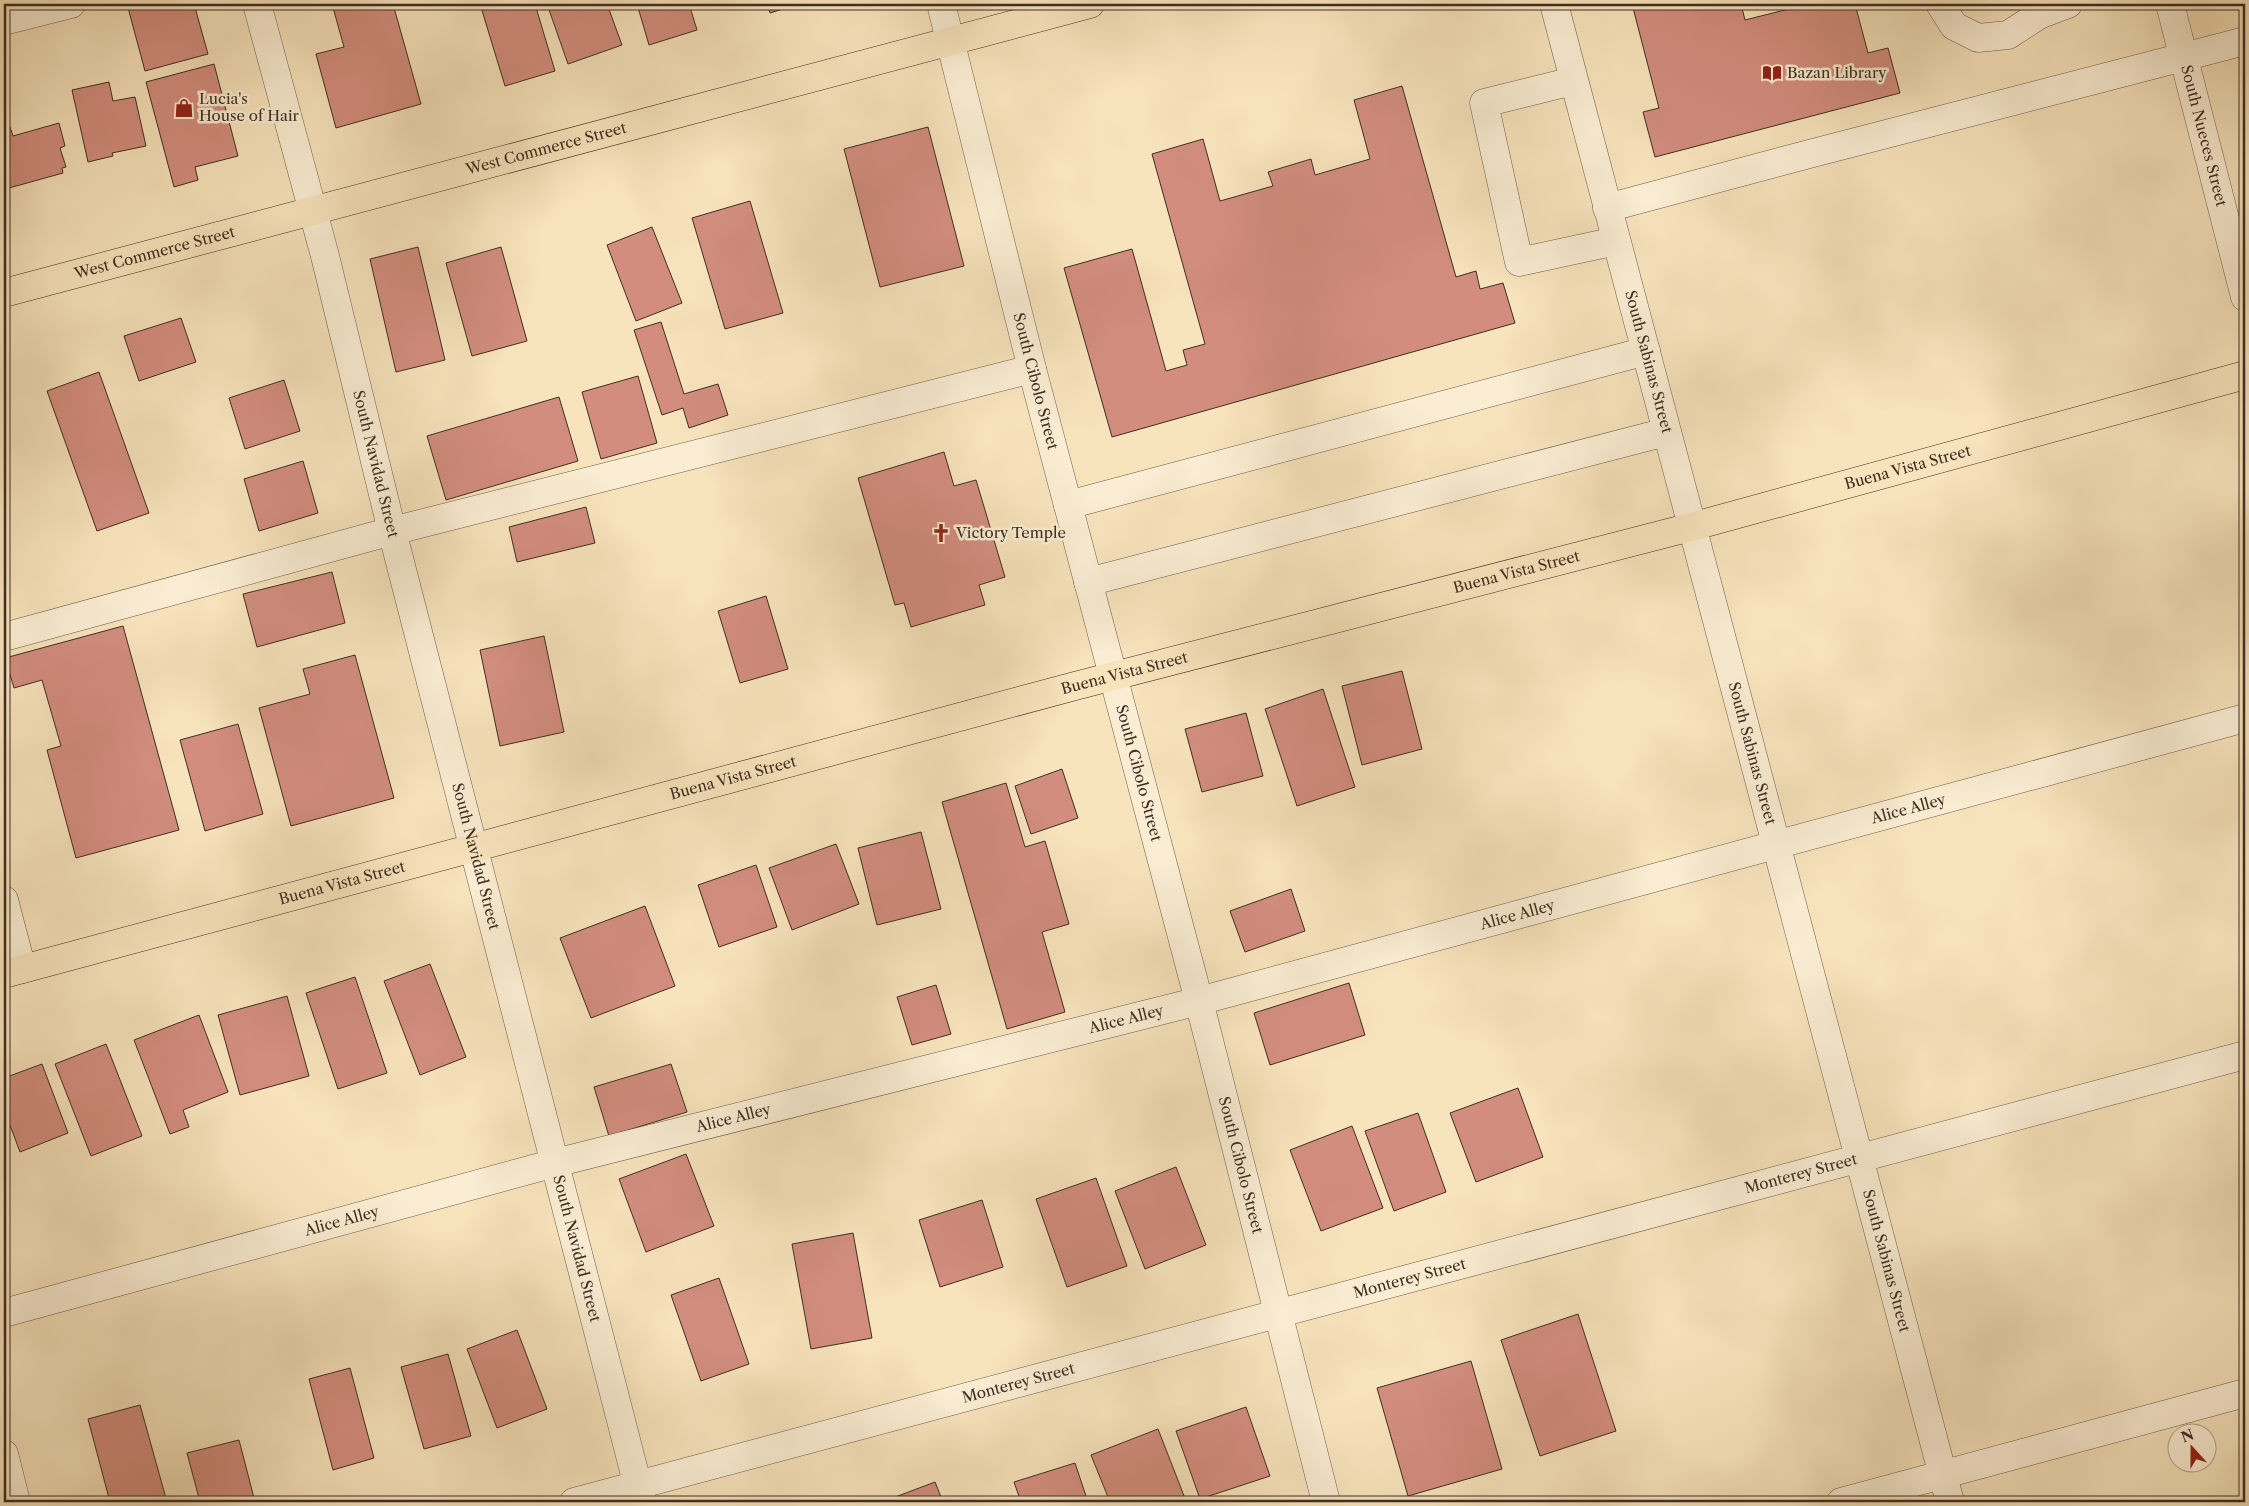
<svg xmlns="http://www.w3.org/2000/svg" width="2249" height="1506" viewBox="0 0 2249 1506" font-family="'Libre Caslon Text',serif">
<rect width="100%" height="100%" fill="#f7e3bc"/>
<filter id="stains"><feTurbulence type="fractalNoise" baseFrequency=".004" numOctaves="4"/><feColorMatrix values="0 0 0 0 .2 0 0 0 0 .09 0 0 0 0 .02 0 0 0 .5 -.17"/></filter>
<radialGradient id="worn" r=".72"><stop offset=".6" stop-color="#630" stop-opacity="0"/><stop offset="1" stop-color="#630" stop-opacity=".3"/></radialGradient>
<path fill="#d28d7e" stroke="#3f2e22" d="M127,4H194L208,54L145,71Z
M332,4H393L421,104L336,128L316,54L344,47Z
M480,4H535L555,71L505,86Z
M547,4H607L622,45L568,64Z
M637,4H689L697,30L649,45Z
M767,4H799L770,13Z
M1632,4H1741L1745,20L1809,4H1855L1868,53L1888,48L1900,93L1655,157L1643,112L1659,108Z
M214,64L238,156L195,167L198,180L174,187L146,82Z
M109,82L113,101L135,97L146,146L112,153L113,156L88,162L72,90Z
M1402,86L1456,277L1476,271L1480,289L1503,283L1515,323L1112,437L1064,268L1132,249L1166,371L1187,365L1183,350L1205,344L1152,154L1203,139L1220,201L1273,186L1268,172L1311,159L1315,175L1370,159L1354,100Z
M59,123L65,146L60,148L66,167L62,168L63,173L9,188L4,169V129L10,127L13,136Z
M928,127L964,266L880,287L844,149Z
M750,201L783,313L725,329L692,218Z
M652,227L682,303L636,321L607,245Z
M418,247L445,360L396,372L370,259Z
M501,247L527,341L472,356L446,263Z
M181,318L196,362L139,381L124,336Z
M661,322L684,394L718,384L728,415L689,428L683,408L662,415L634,330Z
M99,372L149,513L97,531L47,391Z
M638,376L657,443L601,459L582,392Z
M284,380L300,431L245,449L229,398Z
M559,397L578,461L446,500L427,436Z
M944,452L954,486L976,480L1005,577L979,585L985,605L911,627L904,603L895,605L858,478Z
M303,461L318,513L259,531L244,479Z
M586,507L595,543L517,562L509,527Z
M332,572L345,623L257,647L243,594Z
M766,596L788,669L740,683L718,611Z
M123,626L179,830L76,858L47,750L61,746L42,680L14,688L5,658Z
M544,636L564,732L500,746L480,650Z
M355,655L394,798L291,826L259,708L310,694L303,669Z
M1402,671L1422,749L1362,765L1342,686Z
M1323,689L1355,787L1297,806L1265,709Z
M1246,713L1263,776L1202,792L1185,729Z
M238,724L263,814L205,831L180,740Z
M1062,769L1078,818L1031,834L1015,786Z
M1006,783L1025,847L1045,841L1069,924L1042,932L1065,1012L1007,1029L942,802Z
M921,832L941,909L877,925L858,848Z
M836,844L859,904L792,930L769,868Z
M756,865L777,927L719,947L698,885Z
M1291,889L1305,931L1245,952L1230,911Z
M645,906L675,986L591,1018L560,938Z
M430,964L466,1057L420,1075L384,981Z
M355,977L387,1073L338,1089L306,993Z
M1349,983L1365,1035L1270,1065L1254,1013Z
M936,985L951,1034L912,1045L897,997Z
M287,996L309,1076L240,1095L218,1015Z
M199,1015L228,1092L183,1110L189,1127L170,1134L134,1040Z
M106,1044L142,1136L91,1156L55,1064Z
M42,1064L68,1133L20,1152L4,1109V1078Z
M671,1064L687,1112L609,1136L594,1087Z
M1518,1088L1543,1157L1476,1182L1450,1113Z
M1418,1113L1446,1192L1394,1211L1365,1131Z
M1352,1126L1383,1208L1321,1231L1290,1150Z
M686,1154L714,1226L646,1252L619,1179Z
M1176,1167L1206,1245L1145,1269L1115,1191Z
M1096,1178L1127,1266L1067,1287L1036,1199Z
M982,1200L1003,1267L940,1287L919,1220Z
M853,1233L872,1338L811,1349L792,1244Z
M719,1278L749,1364L701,1381L671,1295Z
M1578,1314L1616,1431L1540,1456L1501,1340Z
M517,1330L547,1409L497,1428L467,1349Z
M448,1354L471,1436L424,1449L401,1367Z
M1471,1361L1502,1469L1408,1496L1377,1388Z
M350,1368L374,1458L333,1470L309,1379Z
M140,1405L167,1502H110L88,1419Z
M1246,1407L1270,1476L1200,1499L1176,1431Z
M1158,1429L1186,1501L1110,1502L1091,1455Z
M239,1440L255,1502H200L187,1453Z
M1075,1463L1088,1502H1021L1014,1482Z
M935,1482L943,1502H882Z"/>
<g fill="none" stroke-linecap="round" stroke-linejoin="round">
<g stroke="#6d5b48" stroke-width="29">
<g id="minor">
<path id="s1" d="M257,4L325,256L392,531L642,1502"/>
<path id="s2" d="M941,4L1032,369L1199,1001L1326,1502"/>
<path id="s3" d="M1554,4L1950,1502"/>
<path d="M1940,4L1954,26L1978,38L2008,35L2039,15L2068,4"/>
<path id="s4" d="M2170,4L2245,297"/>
<path d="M4,21L71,4"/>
<path d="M1573,81L1484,103L1519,262L1616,241"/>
<path d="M1607,208L1813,153L2245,41"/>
<path d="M1068,505L1646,351"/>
<path d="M1088,582L1666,432"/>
<path d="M4,637L392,531L1032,369"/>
<path d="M4,900L22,969"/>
<path id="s5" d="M4,1313L555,1163L1199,1001L2245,718"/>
<path d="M4,1454L16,1502"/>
<path id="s6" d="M574,1502L2245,1055"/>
<path d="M1841,1502L2245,1393"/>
</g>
</g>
<g stroke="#3f2e22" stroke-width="29">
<g id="major">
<path id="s7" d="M4,293L1090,4"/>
<path id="s8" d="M4,974L1075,686L1691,527L2245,375"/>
</g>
</g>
<use href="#minor" stroke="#faedd3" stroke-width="28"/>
<use href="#major" stroke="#f7e3bc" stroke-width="28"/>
</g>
<defs>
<g id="library-bare" transform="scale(1.5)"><path d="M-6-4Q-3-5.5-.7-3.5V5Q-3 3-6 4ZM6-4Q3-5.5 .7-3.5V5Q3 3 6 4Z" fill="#8f2418" stroke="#faedd3" stroke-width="2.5" paint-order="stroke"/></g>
<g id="shop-bare" transform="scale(1.5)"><path d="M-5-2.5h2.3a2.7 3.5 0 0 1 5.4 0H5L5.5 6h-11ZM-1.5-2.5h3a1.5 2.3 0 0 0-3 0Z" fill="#8f2418" stroke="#faedd3" stroke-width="2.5" paint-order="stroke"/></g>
<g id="church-bare" transform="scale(1.5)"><path d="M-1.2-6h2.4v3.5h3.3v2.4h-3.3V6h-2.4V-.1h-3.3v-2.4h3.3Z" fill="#8f2418" stroke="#faedd3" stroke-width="2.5" paint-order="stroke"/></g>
</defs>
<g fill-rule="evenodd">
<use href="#library-bare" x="1772" y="73"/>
<use href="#shop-bare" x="184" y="108"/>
<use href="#church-bare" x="941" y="533"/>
</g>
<g text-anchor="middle" stroke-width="5" stroke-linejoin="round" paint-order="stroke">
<g font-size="15" fill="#3f2e22" stroke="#faedd3" text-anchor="start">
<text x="1787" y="78">Bazan Library</text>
<text x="199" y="104">Lucia's<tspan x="199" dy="17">House of Hair</tspan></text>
<text x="956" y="538">Victory Temple</text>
</g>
<g font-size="15" fill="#3f2e22" stroke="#faedd3">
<text dy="5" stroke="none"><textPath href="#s4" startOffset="136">South Nueces Street</textPath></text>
<text dy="5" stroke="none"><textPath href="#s7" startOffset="561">West Commerce Street</textPath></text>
<text dy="5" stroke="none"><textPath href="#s7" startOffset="156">West Commerce Street</textPath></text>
<text dy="5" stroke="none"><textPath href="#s3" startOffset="370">South Sabinas Street</textPath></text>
<text dy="5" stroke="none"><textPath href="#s2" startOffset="389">South Cibolo Street</textPath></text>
<text dy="5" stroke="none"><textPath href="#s1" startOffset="475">South Navidad Street</textPath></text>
<text dy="5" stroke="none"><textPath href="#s8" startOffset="1970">Buena Vista Street</textPath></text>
<text dy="5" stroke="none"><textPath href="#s8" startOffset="1565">Buena Vista Street</textPath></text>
<text dy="5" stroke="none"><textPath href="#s8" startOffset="1160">Buena Vista Street</textPath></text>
<text dy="5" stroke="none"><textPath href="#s3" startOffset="775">South Sabinas Street</textPath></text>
<text dy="5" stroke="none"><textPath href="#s2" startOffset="794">South Cibolo Street</textPath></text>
<text dy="5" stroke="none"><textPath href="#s8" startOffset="755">Buena Vista Street</textPath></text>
<text dy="5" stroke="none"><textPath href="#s5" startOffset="1970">Alice Alley</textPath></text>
<text dy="5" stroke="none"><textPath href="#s1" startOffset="880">South Navidad Street</textPath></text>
<text dy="5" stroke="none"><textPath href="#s8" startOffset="350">Buena Vista Street</textPath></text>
<text dy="5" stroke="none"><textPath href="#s5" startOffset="1565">Alice Alley</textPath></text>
<text dy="5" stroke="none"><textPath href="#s5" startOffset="1160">Alice Alley</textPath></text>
<text dy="5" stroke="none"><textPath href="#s5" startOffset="755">Alice Alley</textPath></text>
<text dy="5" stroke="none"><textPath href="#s2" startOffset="1199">South Cibolo Street</textPath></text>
<text dy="5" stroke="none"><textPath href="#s6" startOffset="1270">Monterey Street</textPath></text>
<text dy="5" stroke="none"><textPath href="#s5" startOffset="350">Alice Alley</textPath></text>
<text dy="5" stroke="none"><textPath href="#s1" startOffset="1285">South Navidad Street</textPath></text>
<text dy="5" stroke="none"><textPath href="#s3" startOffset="1300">South Sabinas Street</textPath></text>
<text dy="5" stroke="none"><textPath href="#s6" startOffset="865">Monterey Street</textPath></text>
<text dy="5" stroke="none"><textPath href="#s6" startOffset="460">Monterey Street</textPath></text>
</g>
</g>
<rect width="2249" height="1506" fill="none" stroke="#f7e3bc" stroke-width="20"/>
<rect x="5" y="5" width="2239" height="1496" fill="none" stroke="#3f2e22" stroke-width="2.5"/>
<rect x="10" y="10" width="2229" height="1486" fill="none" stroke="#3f2e22"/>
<g transform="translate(2192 1448) rotate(339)"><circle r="24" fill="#faedd3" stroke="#afa18c"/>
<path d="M0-4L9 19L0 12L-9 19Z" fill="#8f2418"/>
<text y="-8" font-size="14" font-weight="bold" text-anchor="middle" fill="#3f2e22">N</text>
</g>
<rect width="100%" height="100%" filter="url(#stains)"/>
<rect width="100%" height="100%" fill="url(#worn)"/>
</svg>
